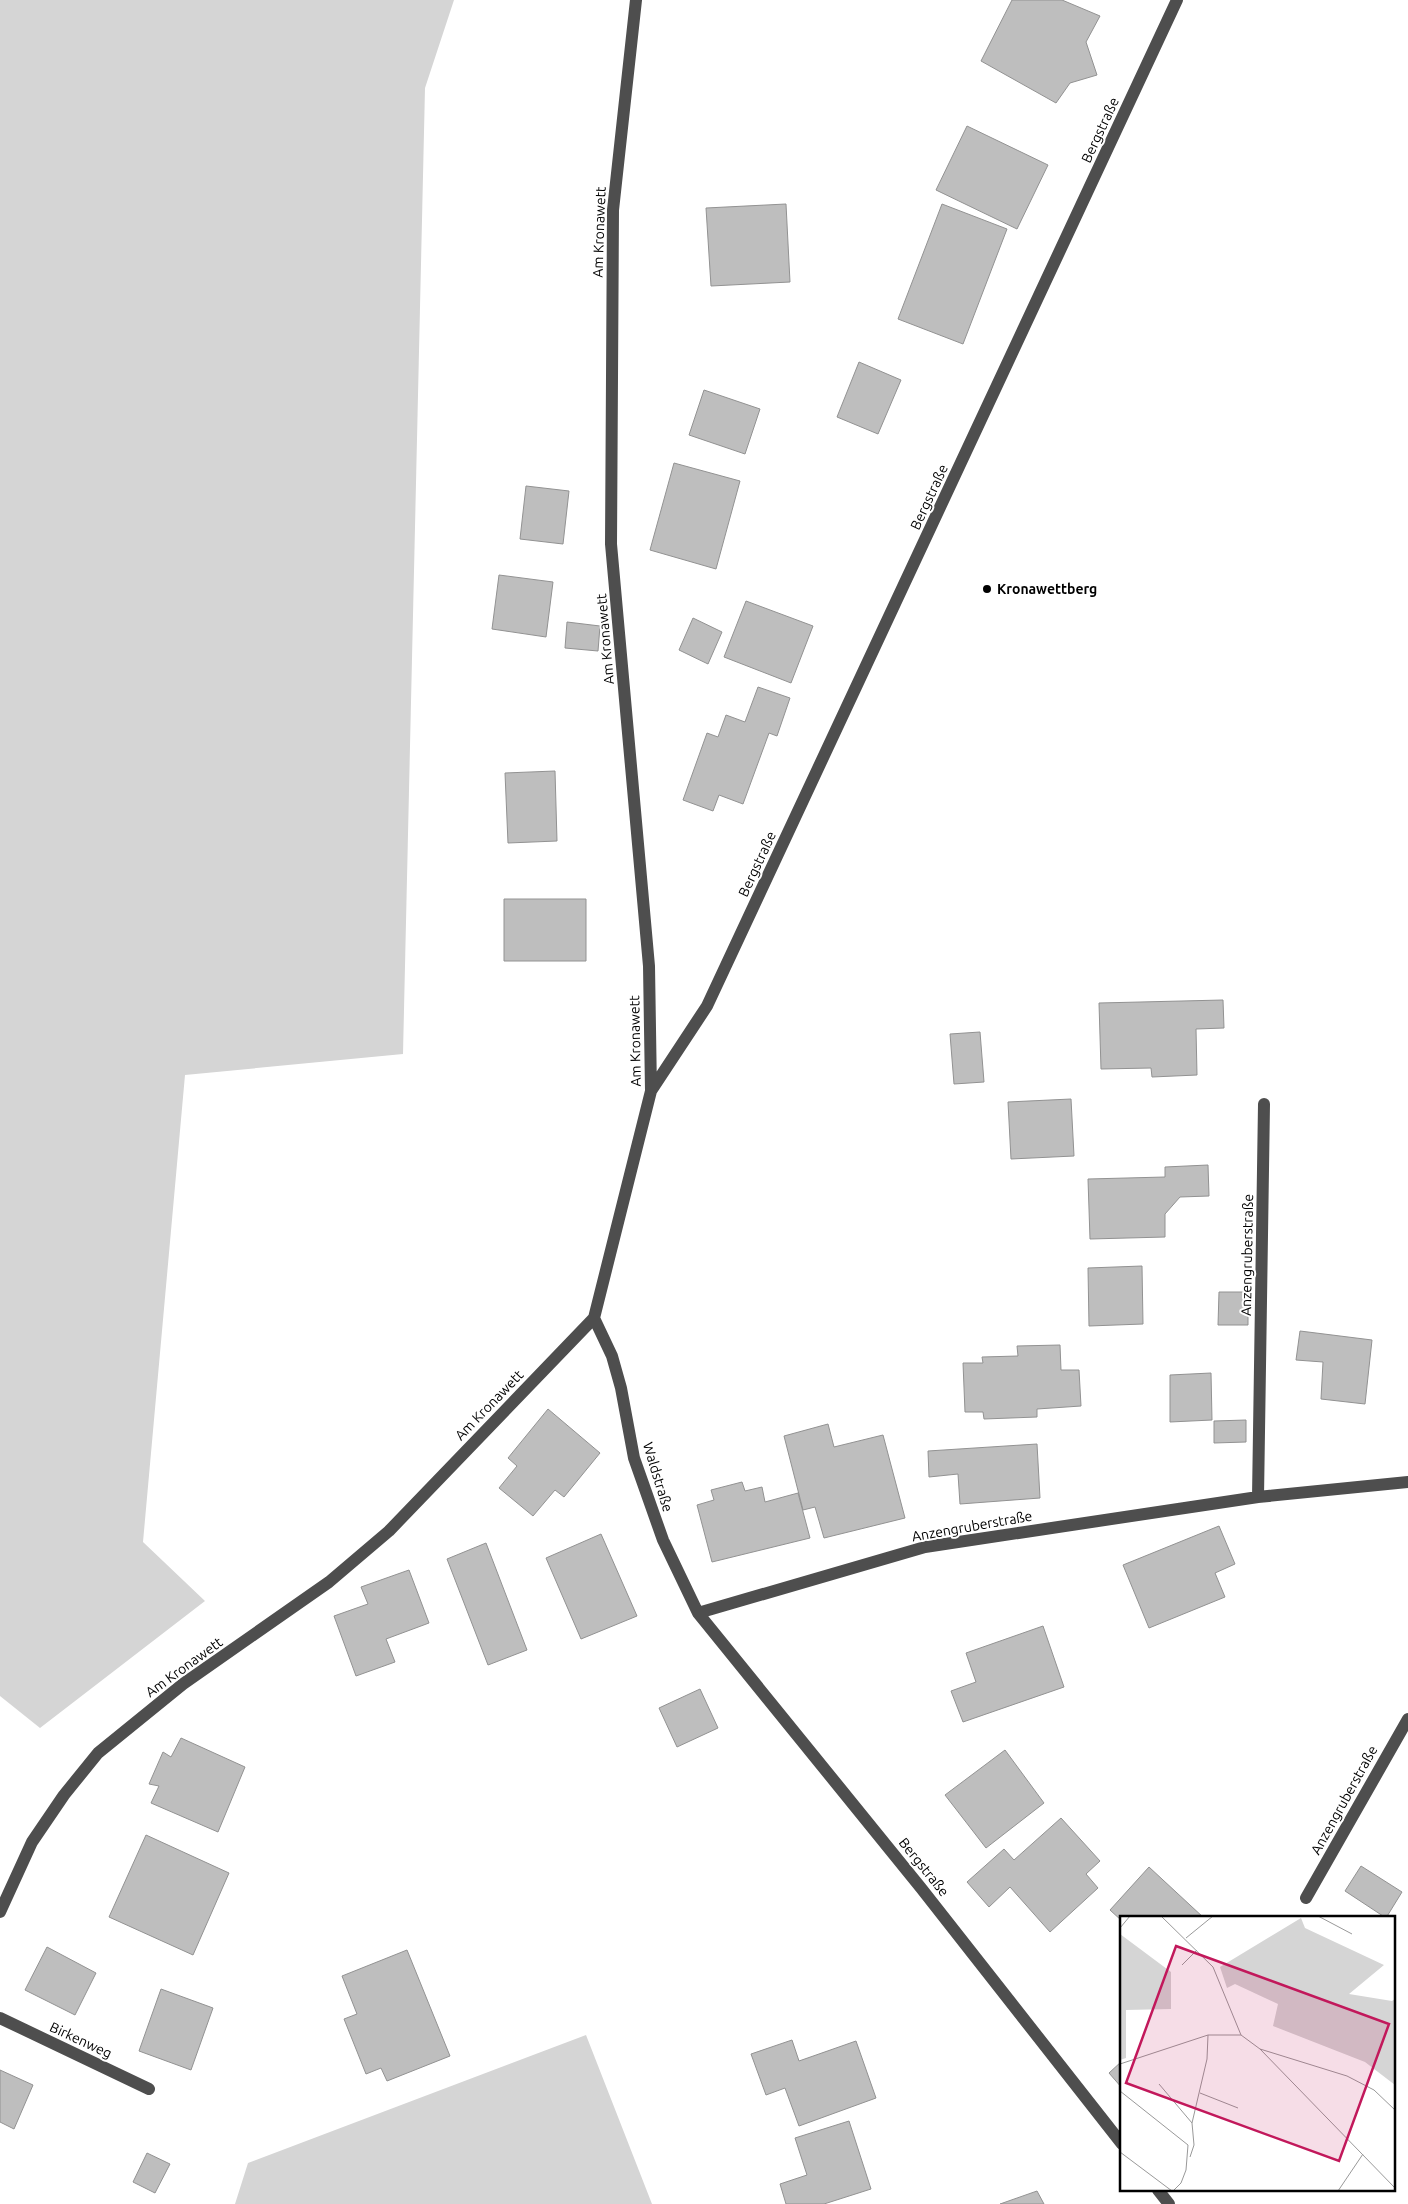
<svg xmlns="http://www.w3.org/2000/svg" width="1408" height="2204" viewBox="0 0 1408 2204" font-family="Ubuntu,sans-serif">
<rect width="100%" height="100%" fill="#fff"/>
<path fill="#d5d5d5" d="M0,0H454L425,88L403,1054L185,1075L143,1542L205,1601L40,1728L0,1696Z
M586,2035L652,2204H235L248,2163Z"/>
<path fill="#bebebe" stroke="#929292" d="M1012,0H1062L1100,16L1086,42L1097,75L1070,83L1056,103L981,61Z
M967,126L1048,165L1017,229L936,190Z
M786,204L790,282L711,286L706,208Z
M942,204L1007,229L963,344L898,319Z
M859,362L901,380L878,434L837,417Z
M704,390L760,409L745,454L689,435Z
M674,463L740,481L716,569L650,550Z
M526,486L569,491L563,544L520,539Z
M499,575L553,582L546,637L492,629Z
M746,601L813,626L791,683L724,657Z
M693,618L722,632L708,664L679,650Z
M567,622L600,626L598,651L565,648Z
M758,687L790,698L777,736L769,733L743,804L719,795L713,811L683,800L707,733L718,737L726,715L745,722Z
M555,771L557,841L508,843L505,773Z
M504,899H586V961H504Z
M1223,1000L1224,1028L1196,1029L1197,1075L1152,1077L1151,1068L1101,1069L1099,1003Z
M980,1032L984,1082L954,1084L950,1034Z
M1071,1099L1074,1156L1011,1159L1008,1102Z
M1208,1165L1209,1196L1180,1197L1165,1214V1237L1090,1239L1088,1179L1165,1177V1167Z
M1142,1266L1143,1324L1089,1326L1088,1268Z
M1219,1292H1248V1325H1218Z
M1300,1331L1372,1340L1365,1404L1321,1399L1323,1362L1296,1360Z
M1060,1345L1061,1370H1079L1081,1406L1037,1409V1417L984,1419L983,1412H965L963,1363H983L982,1357L1018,1356L1017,1346Z
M1211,1373L1212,1420L1170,1422V1375Z
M548,1409L600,1453L564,1497L555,1490L533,1516L499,1488L517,1466L508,1458Z
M1246,1420V1442L1214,1443V1421Z
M828,1424L834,1447L883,1435L905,1518L824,1538L815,1507L803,1510L784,1436Z
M1037,1444L1040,1498L960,1504L958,1474L929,1477L928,1451Z
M742,1482L745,1491L762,1487L765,1502L798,1493L810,1538L712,1562L697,1505L714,1500L711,1490Z
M1219,1526L1235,1564L1215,1573L1225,1597L1149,1628L1123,1565Z
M601,1534L637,1616L581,1639L546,1558Z
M486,1543L527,1650L488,1665L447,1559Z
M409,1570L429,1623L386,1639L395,1662L356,1676L334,1616L368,1604L361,1587Z
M1043,1626L1064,1687L963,1722L951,1691L976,1682L966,1653Z
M700,1689L718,1728L677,1747L659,1708Z
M181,1738L245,1767L218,1832L151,1803L159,1786L149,1784L163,1752L171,1757Z
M1005,1750L1044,1803L986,1848L945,1795Z
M1061,1818L1100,1861L1086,1874L1098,1888L1050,1932L1010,1887L989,1907L967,1882L1004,1849L1014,1860Z
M146,1835L229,1873L193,1955L109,1917Z
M1361,1866L1402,1892L1386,1918L1345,1891Z
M1149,1867L1204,1918H1122V1921L1110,1910Z
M47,1947L96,1973L75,2015L25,1990Z
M407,1950L450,2056L387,2081L381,2068L366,2074L344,2019L357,2014L342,1976Z
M161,1989L213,2008L191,2070L139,2051Z
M792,2040L799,2061L856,2041L876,2098L799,2126L785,2088L766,2095L751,2054Z
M1122,2061V2088L1109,2073Z
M0,2070L33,2085L14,2129L0,2122Z
M849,2121L871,2189L824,2204H786L780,2184L807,2175L795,2138Z
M147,2153L170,2164L155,2193L133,2182Z
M1037,2191L1044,2204H1000Z"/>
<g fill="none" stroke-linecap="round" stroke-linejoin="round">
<path stroke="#4e4e4e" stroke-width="12" d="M651,1091L707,1006L1177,0
M594,1318L612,1356L621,1388L634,1458L663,1540L698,1613L921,1888L1122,2144
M1258,1497L1264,1104
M698,1613L925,1547L1258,1497L1408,1482
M1306,1898L1408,1719
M0,1912L32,1842L64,1795L98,1753L183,1684L329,1582L389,1531L594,1318L651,1091L649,966L611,544L613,210L636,0
M0,2018L149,2089
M1158,2190L1169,2204"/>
</g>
<circle fill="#000" stroke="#fff" stroke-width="2" cx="987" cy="589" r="5"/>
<g text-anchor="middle" stroke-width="4" stroke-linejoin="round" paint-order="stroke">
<g font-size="14" fill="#000" stroke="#fff">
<text transform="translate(1100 130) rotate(-65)" y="5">Bergstraße</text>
<text transform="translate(599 232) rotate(-88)" y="5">Am Kronawett</text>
<text transform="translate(929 497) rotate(-65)" y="5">Bergstraße</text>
<text transform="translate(605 639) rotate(-95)" y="5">Am Kronawett</text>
<text transform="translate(757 864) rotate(-65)" y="5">Bergstraße</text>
<text transform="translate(635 1041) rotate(-91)" y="5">Am Kronawett</text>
<text transform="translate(1247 1255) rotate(-89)" y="5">Anzengruberstraße</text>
<text transform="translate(489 1405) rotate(-46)" y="5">Am Kronawett</text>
<text transform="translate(658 1477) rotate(73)" y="5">Waldstraße</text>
<text transform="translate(972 1526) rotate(-10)" y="5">Anzengruberstraße</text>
<text transform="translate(184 1667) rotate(-36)" y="5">Am Kronawett</text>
<text transform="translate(1344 1800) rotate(-61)" y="5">Anzengruberstraße</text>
<text transform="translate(924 1867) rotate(51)" y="5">Bergstraße</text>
<text transform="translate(81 2040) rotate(25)" y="5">Birkenweg</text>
</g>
<g font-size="14" font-weight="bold" fill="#000" stroke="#fff" text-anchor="start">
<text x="997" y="594">Kronawettberg</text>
</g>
</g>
<g transform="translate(1120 1916)">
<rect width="275" height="275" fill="#fff"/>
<path d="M181,2L185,12L264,49L229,78L272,85L275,83V169L245,146L153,110L158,88L115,68L107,72L100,51ZM0,18L51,56V93L6,94V142L0,144Z" fill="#d5d5d5"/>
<path fill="none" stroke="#999" stroke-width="1" d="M41,0L93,51L121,119L140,133L227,160L254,174L275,194M198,0L232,18M0,12L10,0M66,22L93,0M62,49L77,34M140,133L275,272M0,148L88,119H121M39,168L72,207M0,175L68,229L66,254L61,267L53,275M80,177L118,192M0,236L52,275M70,241L74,229L72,207L87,143L88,119M218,275L243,238"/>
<path fill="#c2185b" fill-opacity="0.15" stroke="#c2185b" stroke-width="2.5" d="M56,30L269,108L219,245L6,167Z"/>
<rect width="275" height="275" fill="none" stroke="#000" stroke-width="2.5"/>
</g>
</svg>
